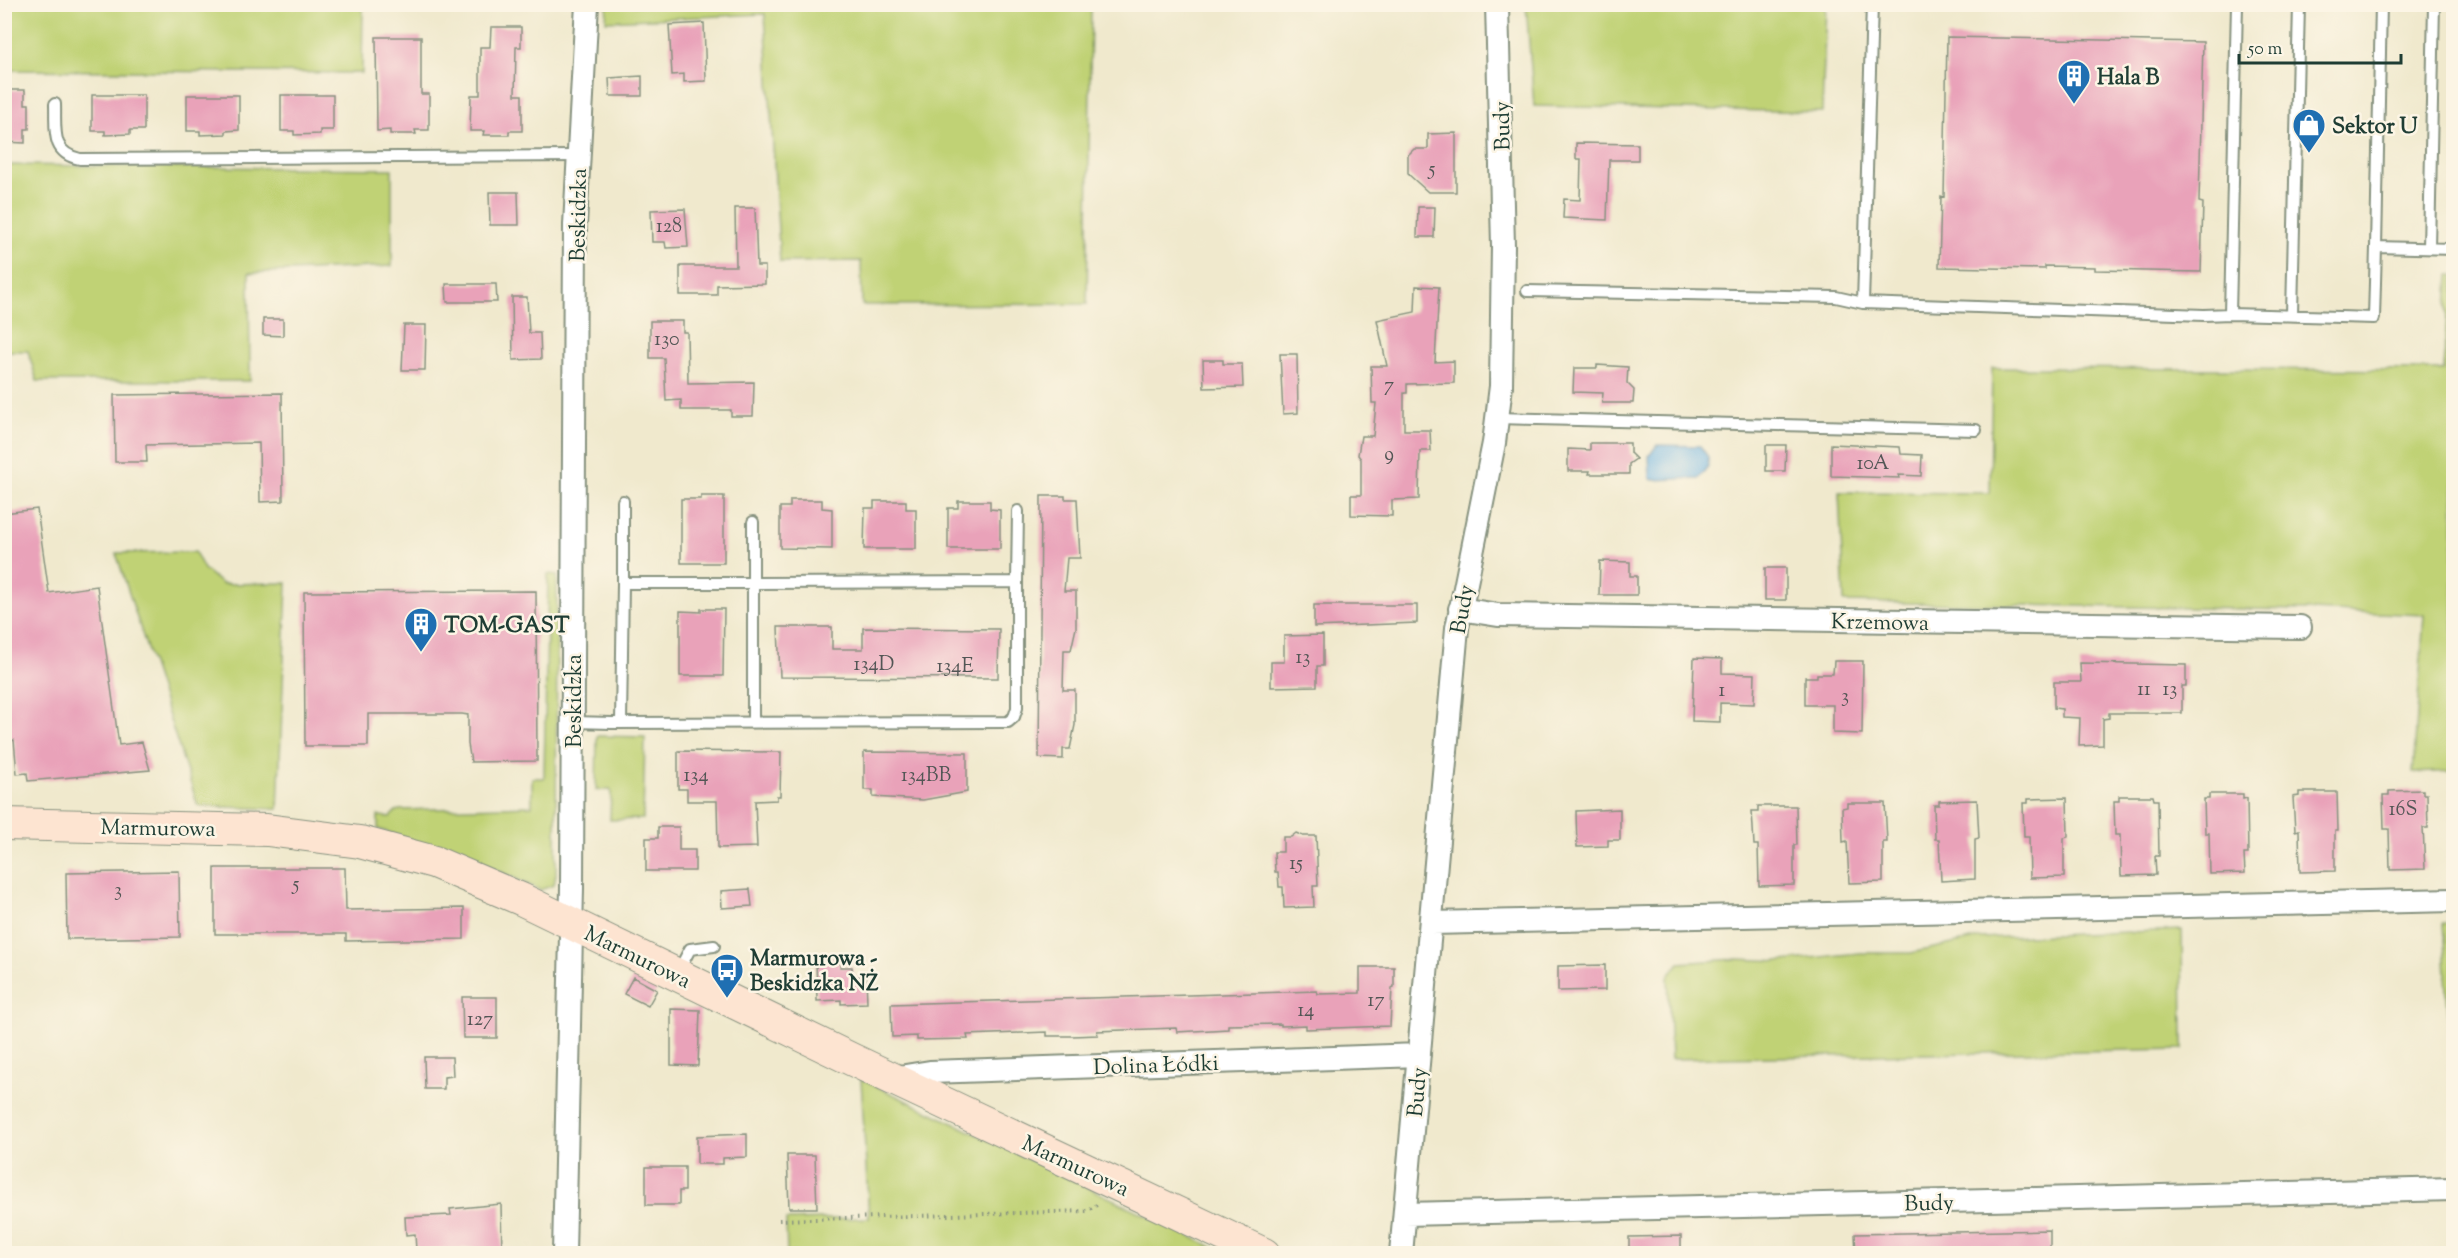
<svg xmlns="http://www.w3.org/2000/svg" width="2458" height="1258" viewBox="0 0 2458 1258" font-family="'Sorts Mill Goudy',serif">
<rect width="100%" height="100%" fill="#fcf5e5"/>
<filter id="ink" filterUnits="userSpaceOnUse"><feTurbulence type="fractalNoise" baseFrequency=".0167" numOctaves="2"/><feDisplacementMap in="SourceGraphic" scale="12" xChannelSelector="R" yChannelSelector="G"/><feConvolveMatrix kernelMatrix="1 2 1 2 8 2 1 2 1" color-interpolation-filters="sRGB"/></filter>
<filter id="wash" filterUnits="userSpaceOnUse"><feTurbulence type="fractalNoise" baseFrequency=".008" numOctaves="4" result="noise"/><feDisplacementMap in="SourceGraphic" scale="24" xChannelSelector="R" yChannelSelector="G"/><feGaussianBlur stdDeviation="1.35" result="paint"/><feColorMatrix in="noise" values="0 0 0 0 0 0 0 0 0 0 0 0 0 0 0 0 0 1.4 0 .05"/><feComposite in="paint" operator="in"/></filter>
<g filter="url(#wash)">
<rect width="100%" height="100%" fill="#f0e9cd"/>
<path fill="#c0d275" stroke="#708854" stroke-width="1.5" d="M5,4L363,5L362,73L5,70Z
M607,5H1091L1087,304L862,305L861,261L780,262L765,14L606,21Z
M1526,5H1826L1822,112L1534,106Z
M5,165L392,169V266L249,273L250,381H37L28,351H5Z
M2449,275H2454L2453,771L2413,773L2424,615L2310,610L1844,602L1839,492L1990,493L1992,368L2444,370Z
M195,552L204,569L222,584L287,583L278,809L198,806L116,553Z
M548,574L557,575L556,874L554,885L540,890L488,866L378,829V816L390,817L396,811L400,810L532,806V778H544Z
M597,736L645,737L643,819L610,820L611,790H596Z
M2443,923H2453V1044H2450Z
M2182,930L2183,1049L1671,1059L1668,977L1679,963L1736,959L1782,961L1860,953H1911L1980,938Z
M861,1079L1225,1253H787L786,1220L869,1218Z"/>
<path fill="#6cb2e3" stroke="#46788c" stroke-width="1.5" d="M1657,445L1700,446L1708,457V466L1699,478L1653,480L1650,478L1649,456Z"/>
<g id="blocks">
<path fill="#e9a2b9" d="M704,23L706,81L684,82V74L672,75L669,25Z
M491,27H521V47H516L515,95H522V131H509V135H483L484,131H470L471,95H480V47H490Z
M376,37H421V94H429V130H415L416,134H390V130L377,131Z
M1947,37L2203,42L2199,202L2203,203L2201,272L2095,270V267L2045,266V269L1939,267L1941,196L1944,197Z
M642,76V96H610L609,78Z
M4,90H25V104H29V129H25V143L4,142Z
M92,95H144V130H130V134L105,135V131H92Z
M187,95H239V130L226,131V134L200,135V131H187Z
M281,95H333V130H320V134L294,135V131H281Z
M1456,133V192H1428L1408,174V155L1414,149H1428V134Z
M1576,143L1638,144V160H1609L1607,220L1563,218L1564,199L1580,200L1581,159H1576Z
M489,192H518L519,225H490Z
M1418,207H1435L1434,237H1417Z
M735,208H755L757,266H765V284L717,285V295H680V266H736Z
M685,209L688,247L666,248L665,242H652L651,210Z
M446,284H496L497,302H447Z
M1416,286L1439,287L1435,362L1454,361V383L1407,384V393H1404V430H1430L1431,451H1420L1419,499L1392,500V516L1351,515V495H1361V459L1358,455L1361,436H1373L1376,403H1372L1371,366H1387L1377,320L1415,312Z
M512,297H527L529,333H540L541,359L513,360Z
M263,319H283V336L263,335Z
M650,321H683V332H687L688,383L754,382L753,416H731V410H681V400L666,401L664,358H650Z
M404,325H426L425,370H402Z
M1280,354H1297L1298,413L1283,414Z
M1203,360H1223V364H1242L1243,387L1204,388Z
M1597,365L1628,367L1627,383L1634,390L1633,403H1602L1603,393L1573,392L1574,368H1597Z
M282,393L283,501L260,502L259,443L146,445L147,462H115L114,395Z
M1590,443H1630V453L1636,459L1629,464V474H1589L1590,471H1568V449L1590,450Z
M1831,444L1900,447L1901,454L1922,455L1921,476L1899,475L1900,478L1831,476Z
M1766,445H1786L1785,471H1766Z
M701,496H724V563H681V499H701Z
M1041,496H1065V499H1077L1080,558H1067L1064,591H1076V628L1071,650H1064L1063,690H1075V725L1070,749H1063V759L1039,758Z
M790,500H822V508L832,509V549L780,548V507H790Z
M874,501H906V509H916V549H864L865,508H874Z
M958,501H990V509L1000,510V549H948V508H958Z
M37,509L49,593L97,586L119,745L142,742L150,770L28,781L27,773L17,774L14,740L4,741V513Z
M1600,561L1630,562V576H1637V595H1599Z
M1765,568H1786V600H1765Z
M536,591L537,761L471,762L468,744V715L462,714H368V746H305L304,592Z
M1314,605H1417V623L1314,627Z
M701,609H724L723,676H680V611L701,612Z
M778,627H832V649H863V628L999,629L998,678L780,677Z
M1323,635V666H1317V686L1271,687V662H1284V636Z
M1694,658L1722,659V673L1755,674L1754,704L1720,703V722L1692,721Z
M1834,661H1863L1862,734L1833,733V705H1805V677H1817V674H1833Z
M2080,663L2186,665V686H2182V713H2109V718L2103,719V745L2079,746L2080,718L2062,717V709L2054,708V682H2081Z
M678,751L781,752L780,796H777V800L755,801L757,847L718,848L717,801H687V789H678Z
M864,752L967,753V792L923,800L873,797V790H864Z
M2423,790V794H2427L2428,828H2423L2425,869L2390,870L2389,829H2384L2383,795H2389V791Z
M2299,792H2337L2338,831H2335V871L2300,872L2299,830L2295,831L2293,797L2299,796Z
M2209,794H2243V799L2247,798L2248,854H2244L2245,873L2210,874L2209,833H2205L2204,799H2209Z
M2119,796H2153L2154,800H2158L2159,856H2155L2156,875L2121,876L2120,835H2115L2114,801H2119Z
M2067,798L2068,837L2064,838V877L2030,878L2029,837H2024L2023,803H2028V799Z
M1977,800L1979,838L1975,839V879L1941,881L1939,839H1935L1934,805H1939V801Z
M1847,803H1885L1887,842H1883V882L1849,883L1847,841L1843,842L1842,808L1847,807Z
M1758,806H1796L1797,845H1794V885L1759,886L1758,845H1754L1752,811H1758Z
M1620,809V840H1608V846L1577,847L1576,811Z
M658,827H679V850H695V871H646V838H658Z
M1296,833L1303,836H1316L1318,886H1313L1314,907L1284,908L1283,887H1279L1278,872H1275L1274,852H1283V837H1291Z
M215,868H345L346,910L464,908V939L346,941V934H215Z
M179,871L180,937L67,939L66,873Z
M750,889L752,906L722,908L721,891Z
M840,957V967H852L853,977L866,976L867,1003L841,1004V1000L817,1001L816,958Z
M1605,965V990L1558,991V966Z
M1360,967H1394V987L1392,988L1390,1026L1306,1029V1025L1281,1026V1024L1228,1025V1029L1177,1032L1176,1028L1097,1031L1098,1035L1072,1036H1047V1032L967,1035L968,1039L917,1040V1036L892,1037L891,1004L1317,991L1318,994L1360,993Z
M633,977L657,990L648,1006L624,994Z
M462,997H497V1038H463Z
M671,1009L700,1010L698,1066L671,1065Z
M424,1057H452L453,1076L444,1077V1089H425Z
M747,1134V1157L723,1158V1164H697V1136Z
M787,1155H815L817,1208H789Z
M646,1167H685V1191H679V1205H646Z
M501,1204L502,1254H474V1248L416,1250L415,1234L406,1235L405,1217L451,1215L450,1209Z
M2050,1230V1254H1856L1855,1234Z
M1681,1236V1254H1629V1237Z"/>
</g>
</g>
<g filter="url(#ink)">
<use href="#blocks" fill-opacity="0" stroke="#889380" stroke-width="1.5"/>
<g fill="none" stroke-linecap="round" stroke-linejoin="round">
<g stroke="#889380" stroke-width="14">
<path id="lane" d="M1872,4L1863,303L2204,315L2230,314L2374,318L2376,247L2454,249
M55,104C56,129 50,153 80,159L578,156
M2376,247L2381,4
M2429,248L2434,4
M1527,291L1836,297L1863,303
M2230,314L2237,4
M2292,315L2299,4
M1498,418L1976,430
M1017,582L1018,511
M623,583V501
M573,722L612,723L1008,722L1014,717L1017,708V582L753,583V722
M621,723L623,583H753V522
M678,972L690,949L714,946"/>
</g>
<g stroke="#889380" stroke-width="26">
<path id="street" d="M1460,609L1498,615L2300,627
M1431,923L2454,900
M893,1078L930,1072L1419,1055
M1405,1214L2454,1189
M564,1254L572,888L575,225L587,4
M1401,1254L1457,628L1494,443L1501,386L1503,246L1497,4"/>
</g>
<g stroke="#889380" stroke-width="34">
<path id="secondary" d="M4,824L267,830L360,842L434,862L521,899L853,1060L1264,1254"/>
</g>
<path stroke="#889380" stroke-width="4" stroke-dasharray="1.5 4.5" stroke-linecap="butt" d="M779,1220L1087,1211L1098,1204"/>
<use href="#lane" stroke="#fff" stroke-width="10"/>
<use href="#street" stroke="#fff" stroke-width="22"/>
<use href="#secondary" stroke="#fde4d1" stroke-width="32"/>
</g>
</g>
<defs>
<g id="building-pin" transform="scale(1.725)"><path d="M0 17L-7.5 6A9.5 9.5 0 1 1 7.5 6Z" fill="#1f6fb2" stroke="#fcf5e5"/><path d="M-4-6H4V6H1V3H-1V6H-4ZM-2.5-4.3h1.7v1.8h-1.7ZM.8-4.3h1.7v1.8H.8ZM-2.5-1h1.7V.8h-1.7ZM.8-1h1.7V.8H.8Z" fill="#fff"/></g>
<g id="shop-pin" transform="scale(1.725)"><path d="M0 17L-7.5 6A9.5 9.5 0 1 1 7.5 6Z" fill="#1f6fb2" stroke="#fcf5e5"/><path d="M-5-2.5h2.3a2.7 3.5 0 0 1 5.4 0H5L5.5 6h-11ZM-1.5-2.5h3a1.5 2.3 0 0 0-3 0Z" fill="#fff"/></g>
<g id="bus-pin" transform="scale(1.725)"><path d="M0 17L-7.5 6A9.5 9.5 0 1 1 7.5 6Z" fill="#1f6fb2" stroke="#fcf5e5"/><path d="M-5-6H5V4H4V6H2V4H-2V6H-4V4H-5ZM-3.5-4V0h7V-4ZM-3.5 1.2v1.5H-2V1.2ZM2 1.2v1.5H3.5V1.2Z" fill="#fff"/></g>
</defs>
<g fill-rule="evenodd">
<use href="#building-pin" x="2074" y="76"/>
<use href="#shop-pin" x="2309" y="125"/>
<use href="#building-pin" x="421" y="624"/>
<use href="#bus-pin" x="727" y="970"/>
</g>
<g text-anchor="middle" stroke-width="5" stroke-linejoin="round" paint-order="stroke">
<g font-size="20" fill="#525655">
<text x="1432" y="175">5</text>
<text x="669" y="232">128</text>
<text x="667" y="345">130</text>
<text x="1389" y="391">7</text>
<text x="1389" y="460">9</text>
<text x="1873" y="469">10A</text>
<text x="1303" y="663">13</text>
<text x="874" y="670">134D</text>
<text x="955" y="672">134E</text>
<text x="2144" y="695">11</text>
<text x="2170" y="695">13</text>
<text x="1722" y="696">1</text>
<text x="1845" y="702">3</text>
<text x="696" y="781">134</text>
<text x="926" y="781">134BB</text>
<text x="2403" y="815">16S</text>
<text x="1296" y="869">15</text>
<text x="296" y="890">5</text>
<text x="118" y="896">3</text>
<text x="1376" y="1006">17</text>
<text x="1306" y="1016">14</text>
<text x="480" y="1025">127</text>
</g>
<g font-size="22" font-weight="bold" fill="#1f3d34" stroke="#fcf5e5" text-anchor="start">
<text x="2097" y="84">Hala B</text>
<text x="2332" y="133">Sektor U</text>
<text x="444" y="632">TOM-GAST</text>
<text x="750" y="965">Marmurowa -<tspan x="750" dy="25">Beskidzka NŻ</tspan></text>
</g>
<g font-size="22" fill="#1f3d34" stroke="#fcf5e5">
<text transform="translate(1501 126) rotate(-91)" y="8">Budy</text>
<text transform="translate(577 215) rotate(-89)" y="8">Beskidzka</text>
<text transform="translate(1461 609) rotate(-80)" y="8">Budy</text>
<text transform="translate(1880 621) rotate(1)" y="8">Krzemowa</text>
<text transform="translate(573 701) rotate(-90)" y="8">Beskidzka</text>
<text transform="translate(158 827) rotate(1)" y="8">Marmurowa</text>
<text transform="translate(638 956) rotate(26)" y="8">Marmurowa</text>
<text transform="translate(1156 1064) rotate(-2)" y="8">Dolina Łódki</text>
<text transform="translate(1416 1092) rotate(-85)" y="8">Budy</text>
<text transform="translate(1076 1165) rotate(25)" y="8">Marmurowa</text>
<text transform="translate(1929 1202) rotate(-1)" y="8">Budy</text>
</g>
</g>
<rect width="2458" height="1258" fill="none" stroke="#fcf5e5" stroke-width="24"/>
<path d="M2239 54v9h162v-9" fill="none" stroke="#1f3d34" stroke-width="3"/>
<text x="2248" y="54" font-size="18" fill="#1f3d34" stroke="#fcf5e5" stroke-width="4.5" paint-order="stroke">50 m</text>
</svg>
